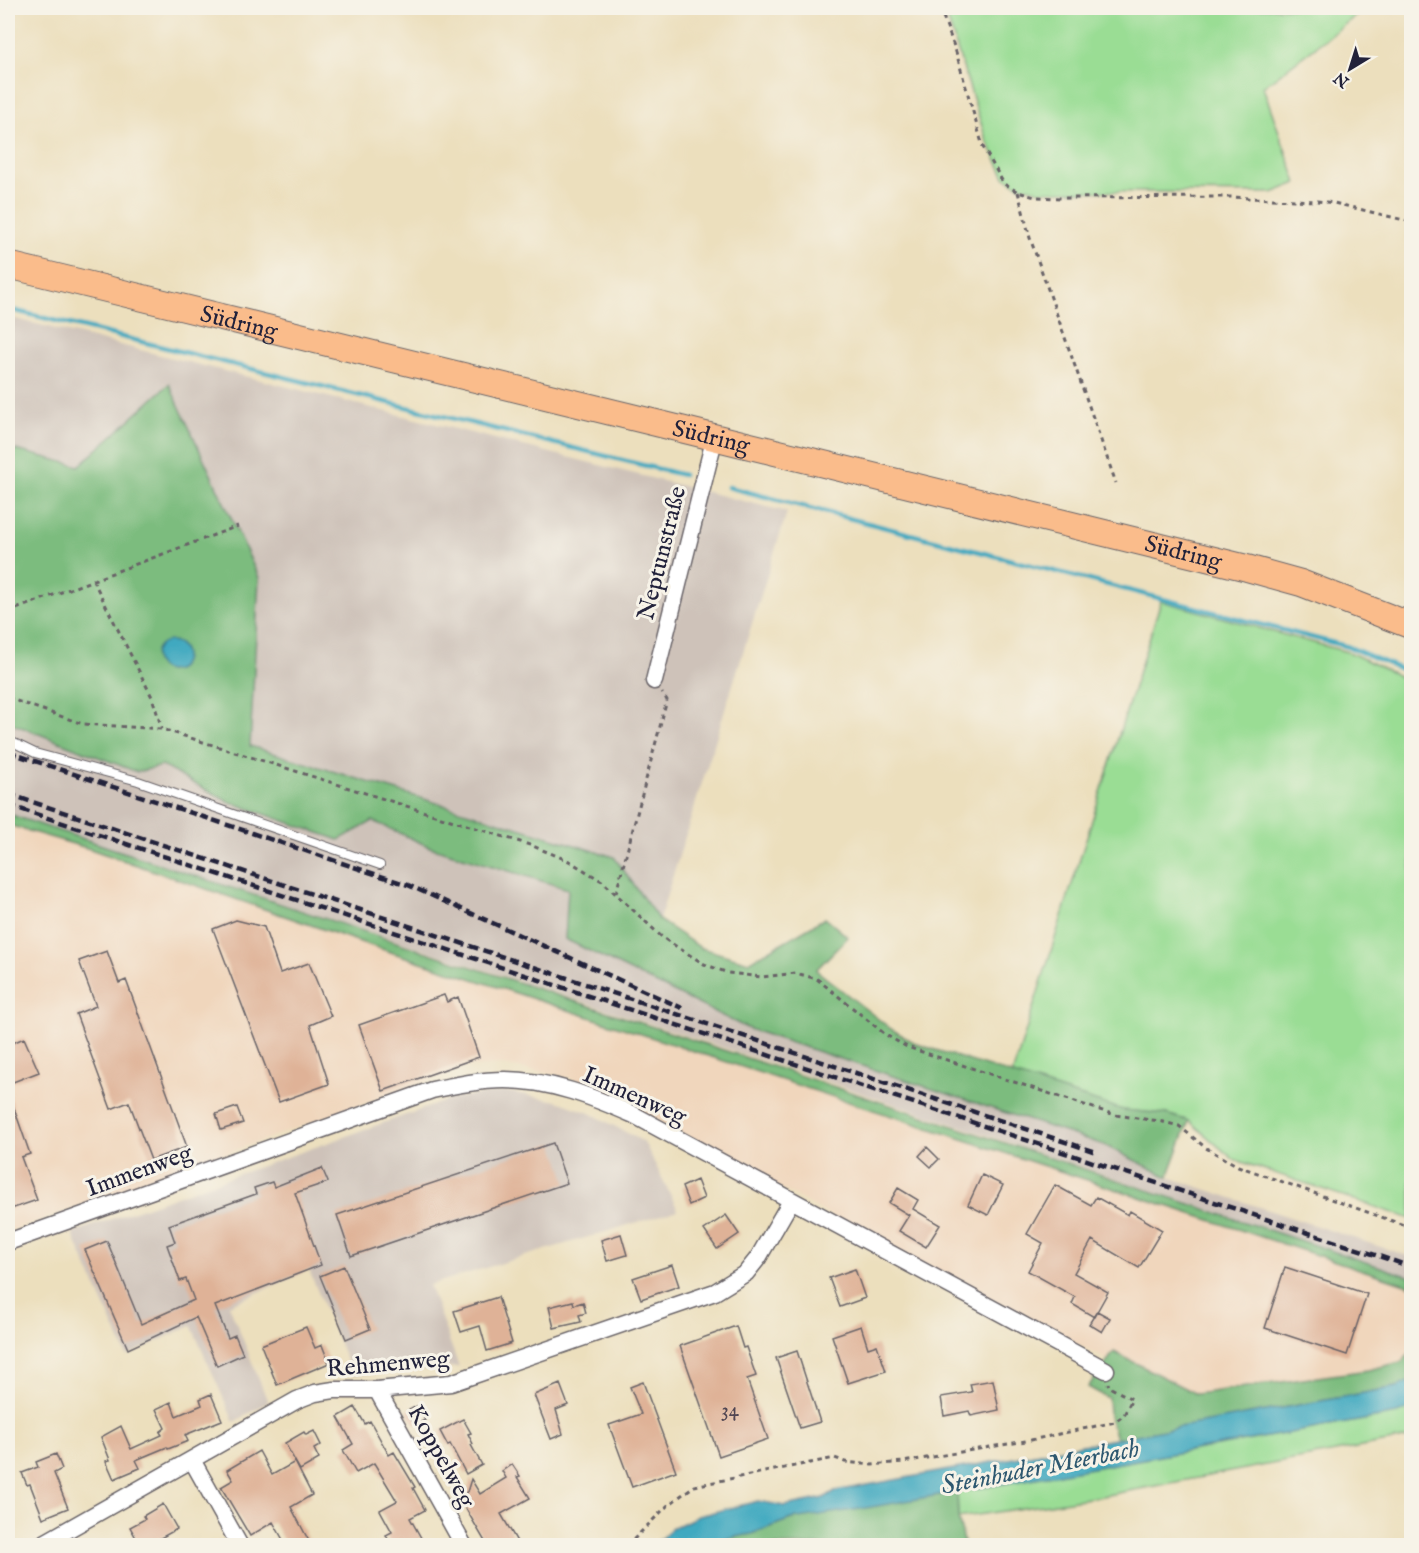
<svg xmlns="http://www.w3.org/2000/svg" width="1419" height="1553" viewBox="0 0 1419 1553" font-family="'IM FELL English',serif">
<rect width="100%" height="100%" fill="#f7f3e8"/>
<filter id="ink" filterUnits="userSpaceOnUse"><feTurbulence type="fractalNoise" baseFrequency=".0167" numOctaves="2"/><feDisplacementMap in="SourceGraphic" scale="12" xChannelSelector="R" yChannelSelector="G"/><feConvolveMatrix kernelMatrix="1 2 1 2 8 2 1 2 1" color-interpolation-filters="sRGB"/></filter>
<filter id="wash" filterUnits="userSpaceOnUse"><feTurbulence type="fractalNoise" baseFrequency=".008" numOctaves="4" result="noise"/><feDisplacementMap in="SourceGraphic" scale="24" xChannelSelector="R" yChannelSelector="G"/><feGaussianBlur stdDeviation="1.35" result="paint"/><feColorMatrix in="noise" values="0 0 0 0 0 0 0 0 0 0 0 0 0 0 0 0 0 1.4 0 .05"/><feComposite in="paint" operator="in"/></filter>
<g filter="url(#wash)">
<rect width="100%" height="100%" fill="#ecdfbd"/>
<path fill="#f0d6bc" d="M8,825L90,849L363,943L1411,1286V1353L1401,1362L1368,1370L1196,1394L1114,1352L1108,1360L905,1256L639,1111L570,1078L504,1065L466,1067L8,1232Z"/>
<path fill="#cec2b9" d="M8,317L787,512L659,920L614,857L250,746L259,578L168,384L79,466L8,448Z
M8,722L137,772L162,766L227,801L373,821L430,847L568,889L565,939L749,1029L1104,1145L1168,1177L1411,1257V1277L813,1077L8,814Z
M505,1091L557,1101L590,1113L644,1142L678,1210L429,1285L459,1367L352,1375L309,1270L229,1305L268,1402L234,1422L191,1325L127,1356L72,1233L454,1098Z"/>
<path fill="#9add94" stroke="#5e8068" stroke-width="1.5" d="M944,8H1366L1263,87L1297,183L1272,193L1040,191L1017,185L1005,177L986,139Z
M1161,601L1351,653L1411,682V1219L1233,1159L1189,1121L1166,1114L1123,1110L1012,1075Z
M1411,1408V1437L1409,1438L1102,1496L958,1518L957,1492L1397,1414Z"/>
<path fill="#7bbc7e" stroke="#4e6f5c" stroke-width="1.5" d="M169,384L259,578L250,746L614,857L659,920L701,948L749,962L825,918L848,937L816,970L891,1029L917,1044L1123,1110L1166,1114L1189,1121L1168,1177L1104,1145L749,1029L565,939L568,889L430,847L373,821L339,840L227,801L162,766L137,772L8,722V448L79,466Z
M8,814L1411,1277V1286L363,943L90,849L8,825Z
M1114,1352L1196,1394L1368,1370L1401,1362L1411,1353V1381L1396,1387L1116,1439L1109,1415L1108,1398L1088,1387Z
M957,1492L958,1518L965,1545L699,1546L707,1542L751,1534L791,1519Z"/>
<path fill="#40a9c0" stroke="#31667e" stroke-width="1.5" d="M155 656a15 15 0 1 1 30 0a15 15 0 1 1-30 0Z
M1411,1381V1408L1397,1414L860,1509L791,1519L751,1534L707,1542L699,1545H654L671,1529L698,1516L758,1501L785,1506L824,1498L835,1491L1396,1387Z"/>
<g fill="none" stroke-linecap="round" stroke-linejoin="round">
<path stroke="#40a9c0" stroke-width="4.5" d="M8,309L683,475
M728,487L1349,647L1412,674"/>
</g>
<g id="blocks">
<path fill="#dfb297" d="M236,920L264,927L280,973L309,963L331,1016L310,1025L329,1084L279,1102L213,929Z
M107,951L119,983L126,980L187,1147L151,1160L129,1102L111,1109L76,1014L96,1006L79,961Z
M444,995L447,1002L458,997L479,1057L383,1091L359,1025Z
M24,1038L39,1072L8,1084V1045Z
M8,1094H9L30,1154L21,1157L37,1200L8,1210Z
M237,1107L243,1123L221,1130L216,1114Z
M553,1143L567,1183L351,1256L337,1215Z
M927,1147L939,1159L931,1167L919,1156Z
M322,1168L328,1182L295,1193L321,1265L215,1306L228,1338L235,1335L243,1354L217,1366L196,1317L128,1349L85,1250L107,1241L141,1324L194,1300L186,1279L180,1281L167,1245L175,1242L169,1225L256,1194L254,1188L272,1182L274,1187Z
M982,1175L1003,1185L988,1215L968,1205Z
M697,1180L704,1198L689,1205L682,1187Z
M1055,1185L1091,1205L1096,1197L1128,1215L1130,1211L1162,1230L1139,1268L1092,1240L1074,1273L1108,1292L1094,1317L1072,1304L1075,1297L1028,1271L1043,1243L1027,1234Z
M898,1188L918,1200L913,1209L940,1225L926,1247L899,1231L909,1215L889,1203Z
M726,1215L739,1234L717,1249L704,1230Z
M621,1234L627,1255L607,1261L601,1240Z
M672,1265L679,1286L641,1299L633,1278Z
M344,1266L370,1329L346,1339L320,1276Z
M1285,1267L1367,1294L1347,1355L1265,1328Z
M855,1269L865,1298L840,1307L829,1278Z
M498,1297L512,1343L487,1351L480,1326L461,1332L454,1311Z
M573,1301L574,1305L583,1302L586,1313L579,1315L581,1322L554,1328L549,1307Z
M1097,1311L1110,1318L1102,1332L1089,1324Z
M736,1326L743,1348L746,1347L756,1376L747,1379L768,1439L719,1456L680,1346Z
M861,1326L868,1348L877,1345L886,1371L848,1383L832,1336Z
M306,1327L315,1348L322,1345L329,1363L277,1385L261,1345Z
M797,1351L820,1422L800,1428L776,1358Z
M993,1380L999,1410L971,1416L969,1411L944,1416L941,1397L972,1392L970,1384Z
M643,1382L676,1471L632,1487L609,1425L641,1414L630,1387Z
M560,1384L568,1405L556,1410L563,1434L551,1439L534,1395Z
M211,1394L222,1420L185,1435L188,1441L168,1449L167,1447L136,1460L140,1468L114,1479L106,1461L110,1460L101,1437L121,1426L131,1449L162,1435L160,1432L165,1428L156,1409L171,1402L176,1416L202,1405L200,1399Z
M417,1406L425,1420L415,1425L407,1411Z
M355,1407L365,1424L370,1421L389,1455L394,1452L415,1487L413,1488L425,1510L410,1518L425,1545H391L386,1535L392,1532L380,1510L397,1501L374,1463L356,1473L343,1450L353,1444L338,1417Z
M463,1419L471,1433L468,1434L473,1444L471,1445L482,1465L466,1474L450,1444L448,1446L440,1431Z
M314,1431L321,1445L314,1449L319,1459L300,1470L285,1443L304,1432L306,1435Z
M259,1451L272,1475L295,1462L312,1495L291,1507L311,1545H286L273,1522L250,1536L221,1487L233,1480L227,1470Z
M56,1454L62,1469L54,1473L68,1508L43,1518L30,1484L27,1485L22,1473L38,1467L36,1462Z
M512,1464L520,1476L517,1477L530,1498L501,1514L519,1545H487L459,1497L467,1492L471,1479L480,1494L506,1478L502,1471Z
M163,1504L177,1529L148,1545H140L130,1527L145,1519L143,1516Z"/>
</g>
</g>
<g filter="url(#ink)">
<use href="#blocks" fill-opacity="0" stroke="#696468" stroke-width="1.5"/>
<g fill="none" stroke-linecap="round" stroke-linejoin="round">
<g stroke="#696468" stroke-width="10">
<path id="lane" d="M8,740L35,753L138,781L380,865"/>
</g>
<g stroke="#696468" stroke-width="19">
<path id="street" d="M654,681L715,436
M8,1242L432,1090C456,1085 480,1080 505,1080C550,1080 593,1097 634,1115L1106,1370
M377,1390L464,1546
M192,1460L240,1546
M39,1546L297,1400L315,1393L334,1390H377L451,1383L715,1292L746,1273L758,1258L791,1201"/>
</g>
<g stroke="#696468" stroke-width="28">
<g id="primary">
<path id="s1" d="M8,265C420,368 835,464 1247,568L1301,583L1412,626"/>
</g>
</g>
<path stroke="#696468" stroke-width="3" stroke-dasharray="4.5 4.5" stroke-linecap="butt" d="M940,8L956,52L983,147L1004,184L1018,192L1035,197L1061,198L1229,197L1316,201L1334,203L1412,222
M1018,192L1030,238L1116,483
M93,580L152,697L162,729
M8,612L238,526
M8,698L83,724L162,729L533,846L569,861L602,881L663,938L704,964L728,973L762,977L796,973L817,979L886,1035L907,1047L1115,1115L1159,1121L1179,1126L1206,1148L1238,1166L1412,1228
M616,893L667,700L662,693
M627,1546L667,1506L694,1486L835,1458L845,1462L872,1465L903,1462L1031,1440L1115,1422L1124,1415L1132,1399L1109,1387L1108,1383"/>
<use href="#lane" stroke="#fff" stroke-width="8"/>
<use href="#street" stroke="#fff" stroke-width="16"/>
<use href="#primary" stroke="#fabc8b" stroke-width="26"/>
<path stroke="#22223b" stroke-width="4.5" stroke-dasharray="9 4.5" stroke-linecap="butt" d="M8,752L408,885L682,1008
M8,794L1096,1152
M8,805L1412,1267"/>
</g>
</g>
<g text-anchor="middle" stroke-width="6" stroke-linejoin="round" paint-order="stroke">
<g font-size="21" fill="#514652">
<text x="730" y="1416">34</text>
</g>
<g font-size="24" fill="#22223b" stroke="#f7f3e8">
<text dy="8" stroke="none"><textPath href="#s1" startOffset="238">Südring</textPath></text>
<text dy="8" stroke="none"><textPath href="#s1" startOffset="724">Südring</textPath></text>
<text dy="8" stroke="none"><textPath href="#s1" startOffset="1210">Südring</textPath></text>
<text transform="translate(661 553) rotate(-76)" y="8">Neptunstraße</text>
<text transform="translate(635 1095) rotate(24)" y="8">Immenweg</text>
<text transform="translate(139 1170) rotate(-20)" y="8">Immenweg</text>
<text transform="translate(388 1363) rotate(-5)" y="8">Rehmenweg</text>
<text transform="translate(442 1456) rotate(61)" y="8">Koppelweg</text>
</g>
<g font-size="26" font-style="italic" fill="#2e5870" stroke="#f7f3e8">
<text transform="translate(1040 1466) rotate(-11)" y="9">Steinhuder Meerbach</text>
</g>
</g>
<rect width="1419" height="1553" fill="none" stroke="#f7f3e8" stroke-width="30"/>
<g transform="translate(1350 69) rotate(218)" stroke="#f7f3e8" stroke-width="4.5" paint-order="stroke">
<path d="M0-4.5L10 22L0 15L-10 22Z" fill="#22223b"/>
<text y="-9" font-size="16" font-weight="bold" text-anchor="middle" fill="#22223b">N</text>
</g>
</svg>
